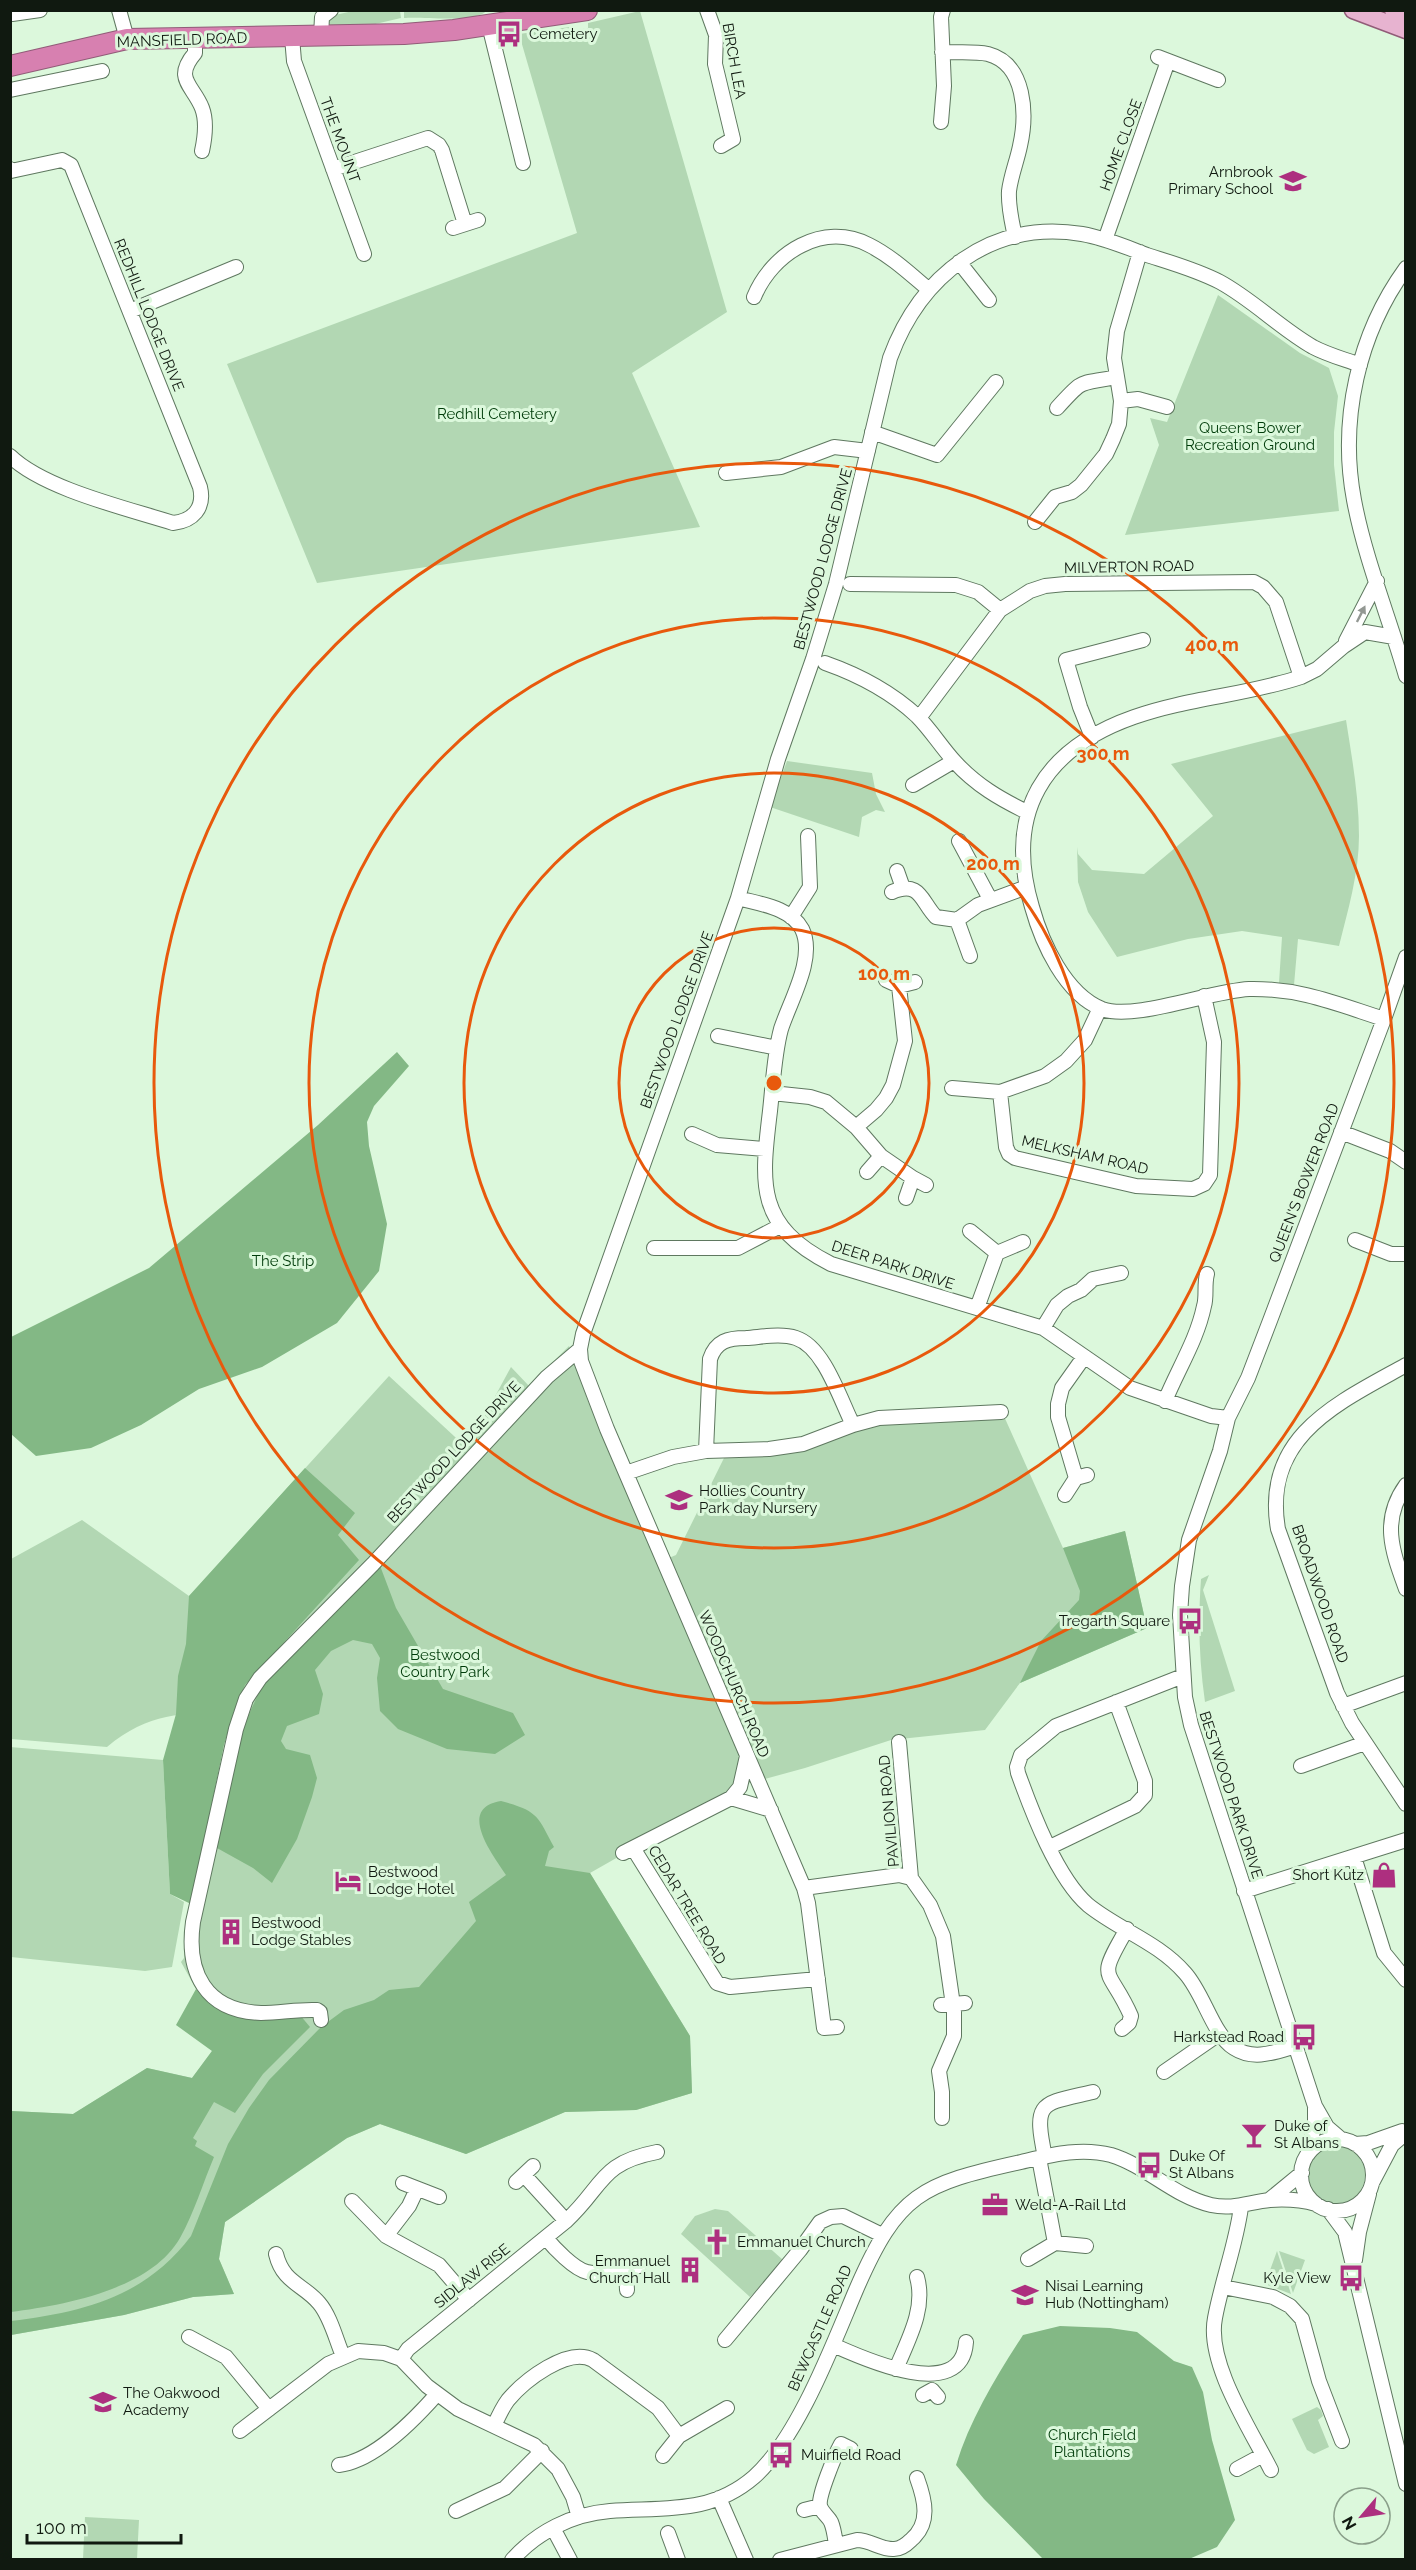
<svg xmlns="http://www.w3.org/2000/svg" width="1416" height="2570" viewBox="0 0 1416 2570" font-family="Raleway,sans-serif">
<rect width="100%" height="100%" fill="#dcf8dc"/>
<path fill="#b2d7b3" d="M487,10C477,24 423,16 404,18V11Z
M353,11H400L401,18L371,25L327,27V20L335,15Z
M640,11L727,312L632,373L700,527L317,583L227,364L577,233L519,34L570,27L572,31L588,28V23Z
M1218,295L1300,353L1329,368L1338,396L1334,432V465L1339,511L1125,535L1159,445L1150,418L1167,422Z
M1346,720C1352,758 1359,797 1359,836C1359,873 1348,910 1339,946L1298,939L1294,985L1279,983L1282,937L1242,931L1188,939L1117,957L1088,912L1078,882L1077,847L1078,854L1092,870L1144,874L1213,816L1171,764Z
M787,761L872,773L876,794L885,812L876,810L862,817L859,837L770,807Z
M569,1346L588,1401L657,1563L676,1555L725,1456L867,1424L1003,1414L1063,1548L1125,1531L1147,1628L1020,1683L985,1730L891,1740L805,1768L736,1787L729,1794L590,1873L690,2036L692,2093L636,2110L565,2112L466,2154L380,2124L347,2138L225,2222L219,2259L234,2294L193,2297L124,2315L11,2335V2111L73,2114L147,2068L192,2078L212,2051L216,2008L196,1989L181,1962L184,1958L186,1924L233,1711C181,1714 149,1712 107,1747L11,1739V1559L82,1520L189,1596L389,1376L467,1448L511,1367L529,1386Z
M1209,1575L1203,1590L1235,1691L1205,1702C1199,1660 1198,1621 1201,1579Z
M10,1747L163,1760L170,1894L184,1902L172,1967L145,1971L11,1957Z
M1307 2175a29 29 0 1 1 58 0a29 29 0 1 1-58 0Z
M715,2209L728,2211L783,2260L750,2297L681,2234L695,2216Z
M1277,2251L1291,2294L1265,2284Z
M1279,2251L1305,2260L1293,2293Z
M1317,2407L1321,2410L1323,2416L1318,2420L1329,2447L1314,2454L1307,2450L1292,2419Z
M85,2517L139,2520L137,2559H83Z"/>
<path fill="#83b885" d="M397,1052L409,1066L374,1106L367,1122L369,1146L387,1224L379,1271L337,1323L262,1367L199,1389L141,1425L91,1448L36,1456L11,1434V1337L149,1268L318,1125Z
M305,1468L355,1513L338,1535L359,1560L245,1685L234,1711L224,1745L191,1904L170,1894L163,1760L176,1714L178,1676L186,1644L189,1596Z
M1125,1531L1147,1628L1020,1683L1041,1641L1079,1600L1080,1591L1063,1548Z
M379,1563L396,1608L443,1689L513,1713L525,1735L495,1754L447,1749L398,1729L380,1711L377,1678L380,1658L372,1644L353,1640L331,1651L315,1670L323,1694L319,1714L287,1726L281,1741L286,1749L310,1755L317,1778L312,1797L297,1839L272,1883L253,1868L217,1848C228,1792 235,1728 267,1680Z
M501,1801C538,1811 537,1815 554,1847L549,1851L545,1866L590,1873L690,2036L692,2093L636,2110L565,2112L466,2154L380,2124L347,2138L225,2222L219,2259L234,2294L193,2297L124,2315L11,2335V2321C84,2312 145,2297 191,2236L228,2144L249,2108L269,2080L321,2027L344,2010L374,2000L389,1990L419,1987L476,1921L469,1902L506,1875C493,1855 456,1808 501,1801Z
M196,1989C225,2024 258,2016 300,2015L310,2027L263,2074L235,2113L214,2102L193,2138L197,2141L195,2146L214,2157C203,2183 194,2213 180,2238C150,2290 64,2305 11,2312V2111L73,2114L147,2068L192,2078L212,2051L176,2025Z
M1060,2326L1110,2328L1137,2332L1174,2361L1192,2367L1203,2392L1212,2440L1235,2520L1217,2547L1189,2559H1043L984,2499L956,2465C970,2419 997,2375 1023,2335Z"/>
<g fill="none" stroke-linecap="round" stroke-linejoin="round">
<g stroke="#5f7860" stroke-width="16">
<path id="minor" d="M119,10L127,39
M707,10L716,35L715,64L733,139L721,146
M12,14L40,10
M489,25L523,163
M321,36L322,17L331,10
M195,37V53C173,79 193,85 202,108C207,121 205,137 202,151
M292,37L294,61L364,254
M942,52C957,53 974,51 988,54C1026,64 1027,115 1020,146C1017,161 1011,175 1009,191C1008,207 1012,222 1015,237
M1158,57L1218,80
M10,90L102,71
M941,122L944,86L941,17L943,10
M10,169L11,171L62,160L71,165L200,487C205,508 193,521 173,523C126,508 44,489 10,456
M333,169L428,138L439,145L442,150L465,224
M453,228L478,220
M1105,240L1168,61
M959,262L989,300
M1406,268C1358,334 1339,420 1354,500C1365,559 1389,617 1406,676
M754,297C772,253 823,221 869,245C891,256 909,273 928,289
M130,311L236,267
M1121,401L1138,399L1167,407
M1057,408C1085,377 1078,385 1116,377
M872,432L937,455L996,382
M726,473L781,467L834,447L868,451
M1035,522L1055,497L1072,492L1081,485L1106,454L1113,439L1119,424L1121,401L1114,358L1117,331L1140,252
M850,584L956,585L978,592L1000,610
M1346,641L1377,581
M825,663C859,675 890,691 917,716C931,730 942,748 955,762C976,785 1000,799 1027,812
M919,718L1000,610L1030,591L1045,586L1065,584L1254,582L1263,587L1276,602L1301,677
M1092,737L1080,707L1066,660L1143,640
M913,785L954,761
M959,841L990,899
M897,871L903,888
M892,892C921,880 921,902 936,917L957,920
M738,898C759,904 790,907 802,929C816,958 790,1001 781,1029C774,1055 773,1084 770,1111C761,1185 756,1226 831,1264L1043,1328L1130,1388L1211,1416L1228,1418
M791,917L810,887L808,836
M957,920L978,905L1027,887
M957,920L970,956
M886,980L899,986L915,982
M1384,1019C1337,1004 1300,988 1249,989C1210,991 1134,1021 1102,1009C1065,994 1042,943 1032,907C1004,813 1043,749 1134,717C1188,698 1247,695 1301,677L1317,669L1344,646L1365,632L1394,637
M718,1036L777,1048
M952,1088L1000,1092L1045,1076L1066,1061L1085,1040L1100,1008
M1000,1092L1006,1147L1009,1154L1015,1158L1136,1186L1193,1189L1204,1184L1210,1175L1214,1042L1204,996
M772,1093L810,1097L826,1102L856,1127L881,1156L913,1178
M856,1127L876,1110L886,1098L893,1085L905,1041L899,986
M1341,1132L1390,1151L1406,1162
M692,1134L717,1145L765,1149
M867,1172L881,1156
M906,1198L913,1178L926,1185
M970,1231L997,1253
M1355,1240L1391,1254H1406
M654,1248H738L780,1226
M977,1308L997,1253L1023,1242
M1043,1328L1057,1305L1068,1296L1081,1290L1093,1279L1121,1273
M580,1349L581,1361L607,1429L804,1888L808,1903L824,2028L837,2027
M1406,1365C1338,1403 1262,1436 1278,1529L1337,1693L1352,1723L1406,1804
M1165,1401C1178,1369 1197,1340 1204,1306C1207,1296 1204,1285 1207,1274
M706,1451L710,1359C716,1341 728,1338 746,1338C762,1337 781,1333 796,1338C824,1347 840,1399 853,1425
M626,1473L673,1457L706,1451L769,1449L803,1444L853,1425L879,1418L1001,1412
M1076,1478L1058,1417V1404L1062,1388L1084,1357
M1406,1485C1380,1521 1393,1553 1406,1589
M1065,1495L1076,1478L1087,1475
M1183,1676L1056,1726L1021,1755L1017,1767L1018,1773C1032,1812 1057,1878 1088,1905C1119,1930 1158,1942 1185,1973C1204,1994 1213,2035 1234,2048C1254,2061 1275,2052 1296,2046
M1343,1706L1406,1683
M899,1742L911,1878L930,1905L943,1936L954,2012V2036L939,2071L942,2092V2118
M1301,1766L1365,1743
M731,1798L740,1787L747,1756
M1050,1847L1135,1806L1145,1795V1781L1116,1702
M633,1848L717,1983L730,1987L818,1979
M623,1853L731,1798L771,1810
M1354,1857L1384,1953L1406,1980
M804,1888L899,1875L911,1878
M1244,1891L1406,1840
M941,2005L965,2003
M321,2020L320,2012L317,2010C299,2009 280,2013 261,2013C205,2011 186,1972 193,1922L236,1729L246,1699L260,1678L373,1564L547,1377L580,1349L583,1334L738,898L778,759L813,659L836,584L890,358C920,276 991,219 1082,234C1105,238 1126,247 1147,255C1172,263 1197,270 1220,282C1253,300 1280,328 1313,347C1328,355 1344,359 1360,365
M1122,2029L1129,2023L1131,2016C1109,1966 1095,1983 1127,1929
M1164,2072L1219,2034
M1341,2139L1327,2127L1315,2106L1191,1725L1185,1697L1180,1615L1182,1586L1189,1540L1220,1451L1228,1418L1248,1378L1271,1318L1384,1019L1406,957
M1301 2175a36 36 0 1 1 72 0a36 36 0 1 1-72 0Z
M1355,2144L1368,2143L1402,2131
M1308,2154L1315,2122V2106
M1045,2157C1033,2100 1041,2104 1093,2092
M1039,2158L1055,2243
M524,2175L566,2221
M1373,2181L1392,2145L1406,2133
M516,2182L533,2166
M403,2183L439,2197
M1269,2200L1302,2173
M352,2201L386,2236L439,2265L469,2300
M1241,2207C1236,2245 1222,2280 1215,2318C1206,2363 1251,2430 1271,2470
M1328,2209L1345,2232L1406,2484
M386,2236L409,2206L417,2189
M546,2238C554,2248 574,2269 587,2272C602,2276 625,2270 639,2266
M276,2254C283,2283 303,2284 319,2303C331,2317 336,2340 343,2356
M1028,2259L1055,2243L1086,2246
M1355,2260L1359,2232L1369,2194
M626,2270L627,2290
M1223,2287L1273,2297L1290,2306L1302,2319L1319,2381L1342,2441
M189,2337L226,2357L269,2409
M725,2340L800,2250L820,2222L831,2217L843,2216L882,2235
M833,2345C862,2358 962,2404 966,2342
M401,2359L408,2349L566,2221C604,2186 599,2163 657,2152
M896,2369C908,2340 926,2309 917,2277
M923,2395L932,2390L938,2397
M494,2426C498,2417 502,2408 508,2400C524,2381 568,2346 593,2360L658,2408L679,2436
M240,2431L328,2364L358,2351L384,2353L401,2359L427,2386L458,2409L534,2445L558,2469L573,2497L579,2517
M663,2456L679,2436L727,2408
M339,2465C374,2461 415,2419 437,2394
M1237,2469L1263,2455
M719,2498L746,2560
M804,2510L820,2506
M456,2511L505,2488L542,2451
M553,2528L570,2560
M668,2533L678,2560
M836,2545C835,2538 834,2529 831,2522C828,2516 822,2513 820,2506C818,2496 835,2455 841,2444L851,2449
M512,2560C537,2532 572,2514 610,2511C663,2507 710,2515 754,2477C798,2438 833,2344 856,2290C898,2193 921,2184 1021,2162C1051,2155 1080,2147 1111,2155C1147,2166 1173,2196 1211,2205C1233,2210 1249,2202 1270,2200C1285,2199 1302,2200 1316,2204
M780,2560L857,2540C870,2540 882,2550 894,2549C900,2549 907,2544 911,2540C931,2523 925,2500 917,2478"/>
</g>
<g stroke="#915c78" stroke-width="19">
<path id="major" d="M1353,10L1406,30
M1393,10L1406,15"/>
</g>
<g stroke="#915c78" stroke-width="22">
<path id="highway" d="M10,66L127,39L404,34L454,30L587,10"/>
</g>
<use href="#minor" stroke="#fff" stroke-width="14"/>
<use href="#major" stroke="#e7b3d0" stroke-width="16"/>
<use href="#highway" stroke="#d780b0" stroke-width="20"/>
</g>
<defs><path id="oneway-solid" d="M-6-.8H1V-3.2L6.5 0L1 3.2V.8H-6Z" transform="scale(1.5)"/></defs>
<use fill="#939893" href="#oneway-solid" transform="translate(1361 614) rotate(-63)"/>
<g fill="none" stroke="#e8590c" stroke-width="3">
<circle cx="774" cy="1083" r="155"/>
<circle cx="774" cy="1083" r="310"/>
<circle cx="774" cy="1083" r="465"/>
<circle cx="774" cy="1083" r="620"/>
</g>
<defs>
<g id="bus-bare" transform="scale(2.07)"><path d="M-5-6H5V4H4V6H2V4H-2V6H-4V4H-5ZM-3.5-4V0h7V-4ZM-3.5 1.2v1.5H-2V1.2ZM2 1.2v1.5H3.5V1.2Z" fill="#ad2f7f" stroke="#dcf8dc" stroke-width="2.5" paint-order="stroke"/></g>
<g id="school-bare" transform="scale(2.07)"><path d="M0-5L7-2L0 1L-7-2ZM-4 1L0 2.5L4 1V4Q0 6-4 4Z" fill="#ad2f7f" stroke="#dcf8dc" stroke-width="2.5" paint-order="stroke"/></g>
<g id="shop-bare" transform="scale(2.07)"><path d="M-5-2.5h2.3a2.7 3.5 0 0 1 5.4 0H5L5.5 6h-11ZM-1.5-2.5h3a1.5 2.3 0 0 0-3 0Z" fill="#ad2f7f" stroke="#dcf8dc" stroke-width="2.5" paint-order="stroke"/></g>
<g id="hotel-bare" transform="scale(2.07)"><path d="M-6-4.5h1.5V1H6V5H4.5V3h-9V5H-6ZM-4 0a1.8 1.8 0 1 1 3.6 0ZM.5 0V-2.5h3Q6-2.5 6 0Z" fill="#ad2f7f" stroke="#dcf8dc" stroke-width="2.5" paint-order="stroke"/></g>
<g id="building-bare" transform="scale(2.07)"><path d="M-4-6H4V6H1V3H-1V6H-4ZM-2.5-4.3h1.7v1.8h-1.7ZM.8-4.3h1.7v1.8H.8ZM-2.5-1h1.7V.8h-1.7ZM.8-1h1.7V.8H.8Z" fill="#ad2f7f" stroke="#dcf8dc" stroke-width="2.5" paint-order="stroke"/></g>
<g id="bar-bare" transform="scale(2.07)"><path d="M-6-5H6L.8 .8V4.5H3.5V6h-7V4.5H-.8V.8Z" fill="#ad2f7f" stroke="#dcf8dc" stroke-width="2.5" paint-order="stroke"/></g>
<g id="office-bare" transform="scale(2.07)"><path d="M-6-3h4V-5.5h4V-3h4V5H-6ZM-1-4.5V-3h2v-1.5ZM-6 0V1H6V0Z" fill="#ad2f7f" stroke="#dcf8dc" stroke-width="2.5" paint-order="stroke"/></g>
<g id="church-bare" transform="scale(2.07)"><path d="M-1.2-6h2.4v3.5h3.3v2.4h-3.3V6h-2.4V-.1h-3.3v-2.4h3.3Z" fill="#ad2f7f" stroke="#dcf8dc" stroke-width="2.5" paint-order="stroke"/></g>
</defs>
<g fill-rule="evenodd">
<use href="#bus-bare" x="509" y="34"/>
<use href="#school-bare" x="1293" y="181"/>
<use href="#school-bare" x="679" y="1500"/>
<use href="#bus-bare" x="1190" y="1621"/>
<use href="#shop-bare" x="1384" y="1875"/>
<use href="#hotel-bare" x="348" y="1881"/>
<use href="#building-bare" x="231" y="1932"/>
<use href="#bus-bare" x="1304" y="2037"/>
<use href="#bar-bare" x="1254" y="2135"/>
<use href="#bus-bare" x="1149" y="2165"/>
<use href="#office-bare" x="995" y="2205"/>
<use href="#church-bare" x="717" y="2242"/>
<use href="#building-bare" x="690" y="2270"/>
<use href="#bus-bare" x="1351" y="2278"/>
<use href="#school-bare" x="1025" y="2295"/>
<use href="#school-bare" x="103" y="2402"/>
<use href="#bus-bare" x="781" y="2455"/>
</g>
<g text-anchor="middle" stroke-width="6" stroke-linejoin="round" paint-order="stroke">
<g font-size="15" fill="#101910" stroke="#dcf8dc" text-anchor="start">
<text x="529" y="39">Cemetery</text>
<text x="1273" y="177" text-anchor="end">Arnbrook<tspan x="1273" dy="17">Primary School</tspan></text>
<text x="699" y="1496">Hollies Country<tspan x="699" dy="17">Park day Nursery</tspan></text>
<text x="1170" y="1626" text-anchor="end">Tregarth Square</text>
<text x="368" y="1877">Bestwood<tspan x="368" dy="17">Lodge Hotel</tspan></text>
<text x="1364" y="1880" text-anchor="end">Short Kutz</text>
<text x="251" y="1928">Bestwood<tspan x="251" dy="17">Lodge Stables</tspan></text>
<text x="1284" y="2042" text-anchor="end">Harkstead Road</text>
<text x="1274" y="2131">Duke of<tspan x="1274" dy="17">St Albans</tspan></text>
<text x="1169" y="2161">Duke Of<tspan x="1169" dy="17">St Albans</tspan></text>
<text x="1015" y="2210">Weld-A-Rail Ltd</text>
<text x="737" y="2247">Emmanuel Church</text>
<text x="670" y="2266" text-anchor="end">Emmanuel<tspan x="670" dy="17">Church Hall</tspan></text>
<text x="1331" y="2283" text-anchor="end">Kyle View</text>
<text x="1045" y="2291">Nisai Learning<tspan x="1045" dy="17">Hub (Nottingham)</tspan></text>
<text x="123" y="2398">The Oakwood<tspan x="123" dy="17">Academy</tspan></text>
<text x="801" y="2460">Muirfield Road</text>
</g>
<g font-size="15" fill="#101910" stroke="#dcf8dc">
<text transform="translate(182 40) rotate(-2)" y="5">MANSFIELD ROAD</text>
<text transform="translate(734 61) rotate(80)" y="5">BIRCH LEA</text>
<text transform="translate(340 140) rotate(70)" y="5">THE MOUNT</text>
<text transform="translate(1121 145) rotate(-70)" y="5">HOME CLOSE</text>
<text transform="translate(149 315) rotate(68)" y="5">REDHILL LODGE DRIVE</text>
<text transform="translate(823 559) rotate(-75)" y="5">BESTWOOD LODGE DRIVE</text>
<text transform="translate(1129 567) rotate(-1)" y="5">MILVERTON ROAD</text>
<text transform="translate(677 1020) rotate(-70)" y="5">BESTWOOD LODGE DRIVE</text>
<text transform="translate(1085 1155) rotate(13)" y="5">MELKSHAM ROAD</text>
<text transform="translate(1304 1183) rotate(-69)" y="5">QUEEN'S BOWER ROAD</text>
<text transform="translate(893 1265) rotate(18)" y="5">DEER PARK DRIVE</text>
<text transform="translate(454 1452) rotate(-47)" y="5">BESTWOOD LODGE DRIVE</text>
<text transform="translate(1320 1594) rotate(71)" y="5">BROADWOOD ROAD</text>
<text transform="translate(734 1684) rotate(67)" y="5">WOODCHURCH ROAD</text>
<text transform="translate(1231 1795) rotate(72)" y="5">BESTWOOD PARK DRIVE</text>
<text transform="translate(889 1811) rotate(-95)" y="5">PAVILION ROAD</text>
<text transform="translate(687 1905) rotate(59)" y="5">CEDAR TREE ROAD</text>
<text transform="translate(472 2276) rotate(-39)" y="5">SIDLAW RISE</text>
<text transform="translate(820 2328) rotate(-66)" y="5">BEWCASTLE ROAD</text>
</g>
<g font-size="15" fill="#003c0a" stroke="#dcf8dc">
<text x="497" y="419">Redhill Cemetery</text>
<text x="1250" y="433">Queens Bower<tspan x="1250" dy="17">Recreation Ground</tspan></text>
<text x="283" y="1266">The Strip</text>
<text x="445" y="1660">Bestwood<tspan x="445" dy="17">Country Park</tspan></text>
<text x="1092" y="2440">Church Field<tspan x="1092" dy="17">Plantations</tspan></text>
</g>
</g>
<circle cx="774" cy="1083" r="9" fill="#e8590c" stroke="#dcf8dc" stroke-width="3"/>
<g font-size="18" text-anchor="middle" font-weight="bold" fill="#e8590c" stroke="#dcf8dc" stroke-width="6" stroke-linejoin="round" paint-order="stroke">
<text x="1212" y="651">400 m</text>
<text x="1103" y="760">300 m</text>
<text x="993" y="870">200 m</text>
<text x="884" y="980">100 m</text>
</g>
<rect width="1416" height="2570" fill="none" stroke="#101910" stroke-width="24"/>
<g transform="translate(1362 2516) rotate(241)"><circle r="28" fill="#dcf8dc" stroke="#8a9f8a" stroke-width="1.5"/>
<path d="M0-4.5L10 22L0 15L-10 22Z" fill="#ad2f7f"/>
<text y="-9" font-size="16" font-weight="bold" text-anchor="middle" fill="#101910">N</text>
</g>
<path d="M27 2534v9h154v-9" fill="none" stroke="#101910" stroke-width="3"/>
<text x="36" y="2534" font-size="18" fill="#101910" stroke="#dcf8dc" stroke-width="4.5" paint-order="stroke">100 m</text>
</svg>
